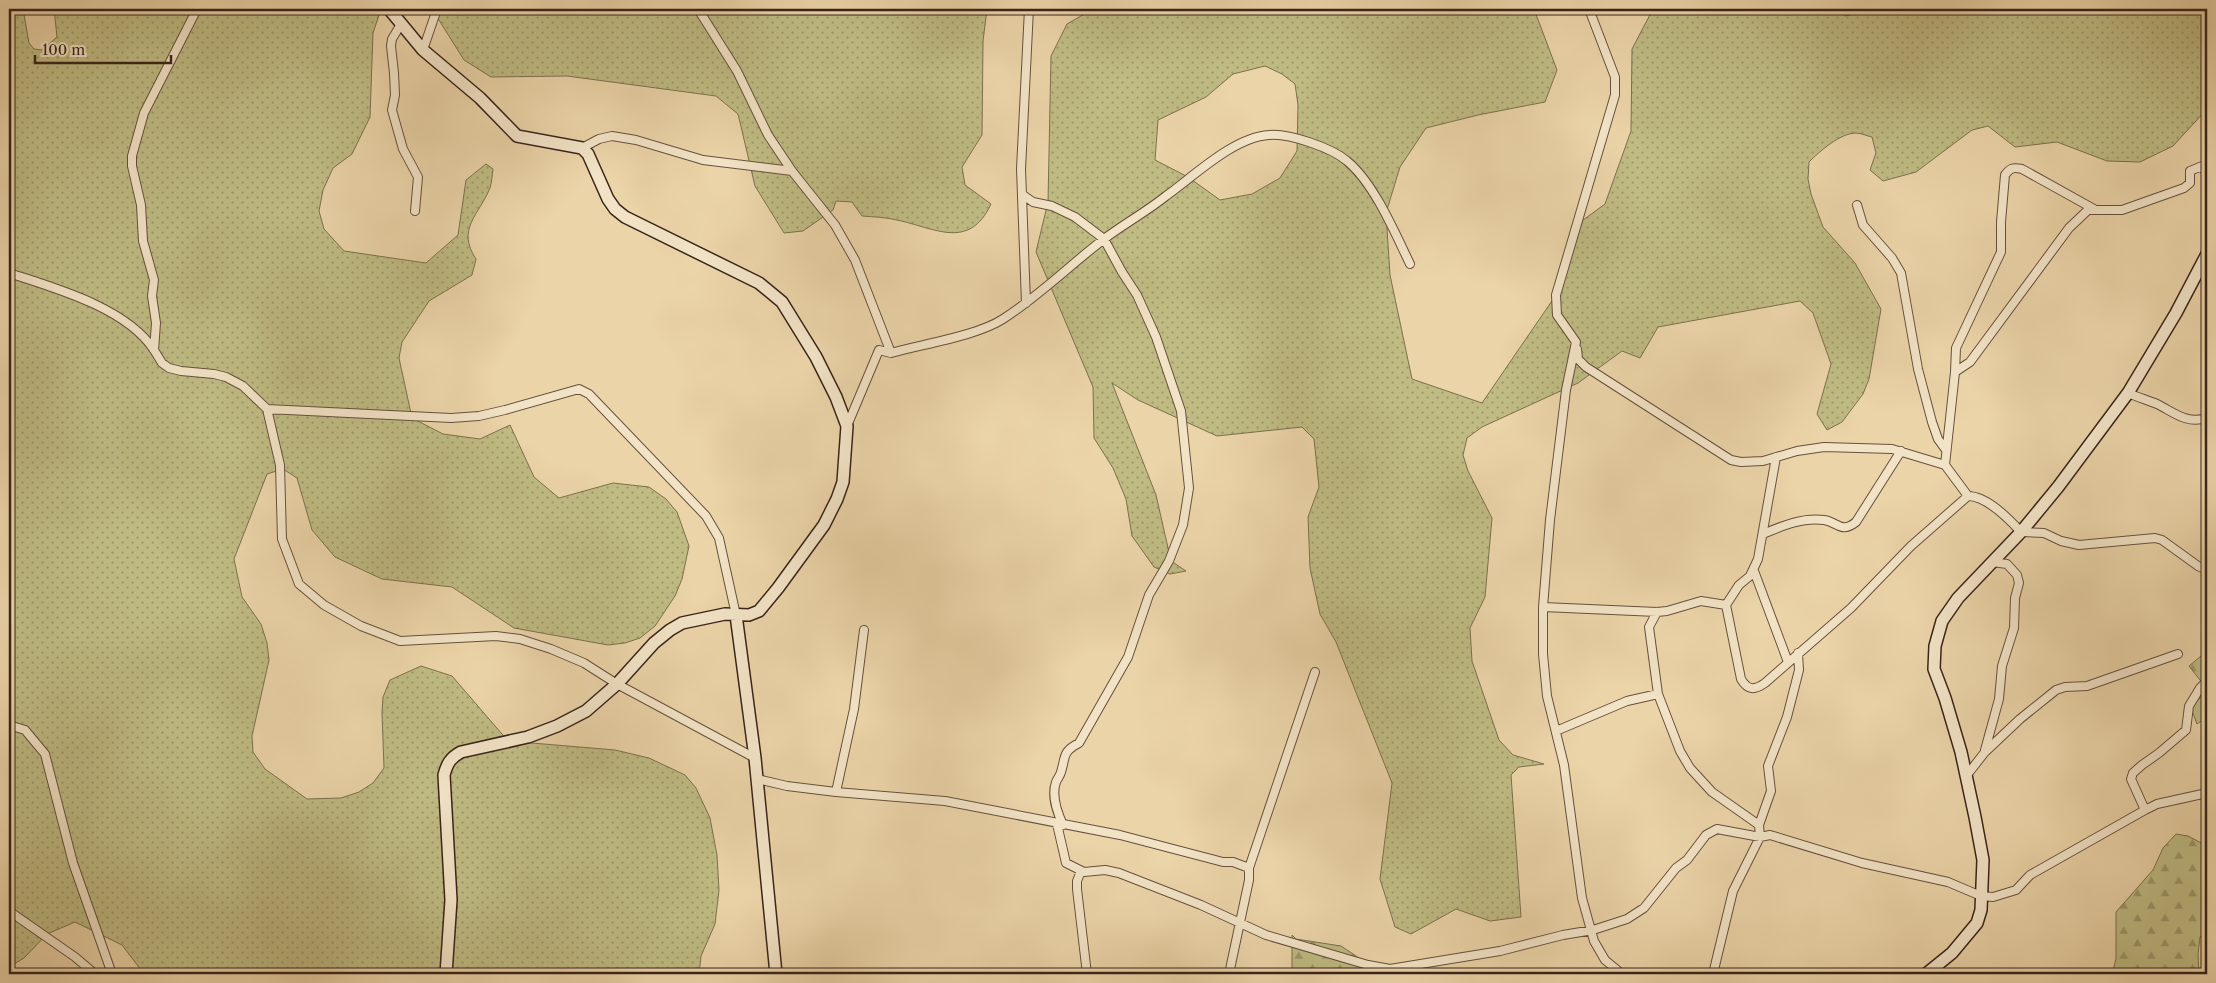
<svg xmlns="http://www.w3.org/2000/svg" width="2216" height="983" viewBox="0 0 2216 983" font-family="'Libre Caslon Text',serif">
<defs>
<pattern id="grass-dots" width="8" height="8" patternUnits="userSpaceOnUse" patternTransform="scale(1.25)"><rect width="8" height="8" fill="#bfbb83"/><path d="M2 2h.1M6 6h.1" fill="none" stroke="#9c986a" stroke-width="1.8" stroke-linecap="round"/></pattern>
<pattern id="forest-firs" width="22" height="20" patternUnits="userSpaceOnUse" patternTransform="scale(1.25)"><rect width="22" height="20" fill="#bfbb83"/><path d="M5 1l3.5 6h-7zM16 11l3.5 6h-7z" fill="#9c986a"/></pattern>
</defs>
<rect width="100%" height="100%" fill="#ebd4a8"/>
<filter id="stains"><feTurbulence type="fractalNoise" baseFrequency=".004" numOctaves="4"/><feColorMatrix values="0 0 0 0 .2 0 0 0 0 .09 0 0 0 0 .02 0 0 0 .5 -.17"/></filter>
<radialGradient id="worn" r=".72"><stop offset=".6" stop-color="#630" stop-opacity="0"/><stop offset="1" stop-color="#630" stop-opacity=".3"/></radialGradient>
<path fill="url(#grass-dots)" stroke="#7c704f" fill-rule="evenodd" d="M9,9H23L29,43L34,49L42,50L57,37L54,9H381L373,33L370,117L352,154L333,168L323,190L319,211L324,229L344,251L426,263L458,235L466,180L486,164L493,169C492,175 492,182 490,188C479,215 456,229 476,259L472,275L429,301L402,342L399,358L412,418L443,434L480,439L510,425L534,477L559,498L613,483L649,487L666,499L677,512L689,546L682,579L675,596L655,626L640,638L625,643L608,645L514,628L452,587L382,579L335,557L312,530L297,478L283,469L267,474L234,559L242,597L261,624L267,643L269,660L252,736L253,752L265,769L307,799L341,798L359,792L373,783L384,768L382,713L383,697L390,680L421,666L452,676L508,741L615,750L649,758L685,775L696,788L710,818L717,855L719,890L715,924L701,956L699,974H144L122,945L75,922L47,934L24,958L9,967Z
M432,9H987L983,41L982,135L962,167L965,185L991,204C969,251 935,228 897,220C885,217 873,217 862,216L852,202L836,201L833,210L803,231L784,233L755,186L738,114L716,96L567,76L491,77L464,60Z
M1093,9H1534L1557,70L1545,102L1478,115L1426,128L1400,167L1386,213L1390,275L1412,379L1482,403L1556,295L1579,223L1605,204L1631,131L1632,49L1653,9H1837L1845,16L1876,9H2207V109L2173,146L2140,162L2107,161L2057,142L2015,147L1988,126L1972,130L1916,172L1883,181L1870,170L1876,153L1872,137C1867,136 1861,133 1856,133C1840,133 1819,152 1809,162L1808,179L1811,194L1823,227L1855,263L1881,309L1869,379L1863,394L1842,422L1827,430L1817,414L1831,364L1813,313L1800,301L1658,327L1640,358L1622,351L1578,383L1482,427L1467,438L1463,455L1468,471L1492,518L1485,597L1470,628L1472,661L1499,740L1513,755L1544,764L1519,767L1511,775L1521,917L1490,921L1456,909L1411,934L1395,927L1380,879L1392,783L1336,642L1320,614L1310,568L1308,517L1319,487L1314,439L1302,427L1217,436L1138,400L1112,383L1156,495L1171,561L1186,571L1170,574L1154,567L1132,536L1126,499L1113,468L1094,438L1093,387L1036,252L1048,202L1051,56L1067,24ZM1265,66L1282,74L1295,84L1298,105L1297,151L1280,178L1252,194L1220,200L1188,177L1155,160L1158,120L1206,97L1233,74Z"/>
<path fill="url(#forest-firs)" stroke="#7c704f" d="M2207,651V689L2189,666Z
M2207,690V717L2197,724L2191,708Z
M2176,834L2188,836L2207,846V930L2200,937L2198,954L2199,974H2112L2116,959V912L2153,870L2163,848Z
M1292,935L1296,939L1341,946L1359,958L1363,974H1292Z"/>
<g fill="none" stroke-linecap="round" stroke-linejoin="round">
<g stroke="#66503e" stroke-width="10">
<path id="street" d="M197,9L144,113L132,156V166L141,205L143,241L154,280L152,296L156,323L154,350L162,363L169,368L181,371L214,374L226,377L243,386L267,409L280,465L282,539L299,584L324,605L361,626L400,641L496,636L520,639L551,649L584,663L617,684L755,758
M698,9L737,71L768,135L792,171L835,225L855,260L891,353
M1589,9L1615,77V95L1556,295L1557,315L1576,342L1566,390L1550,520L1543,607V654L1547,696L1564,765L1582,898L1594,941L1605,960L1622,974
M401,24L392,39L391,46L394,73L395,95L392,110L403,149L418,177L415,211
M423,50L437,9
M582,148L599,139L612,136L636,140L703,160L792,171
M1023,195L1033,202L1052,206L1075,217L1104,239L1122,272L1137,295L1156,337L1181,411L1189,488L1183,525L1169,561L1149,595L1128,657L1079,743C1062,752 1066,756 1061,772C1060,776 1057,779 1056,782C1051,796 1057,812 1063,825
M1857,205L1863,225L1892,258L1901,273L1918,369L1932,422L1938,439L1946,450
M9,273C55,288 127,308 154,350
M1026,303L1021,169L1029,9
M1577,349L1578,359L1586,367L1731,460L1741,462L1763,461L1797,451L1824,447L1892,449L1945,465L1968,496
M1955,372L1970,362L2069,228L2088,210H2122L2184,188L2190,183V171L2202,166L2207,174
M2128,393C2137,397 2147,400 2157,404C2175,413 2186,424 2207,418
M267,409L451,418L479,416L505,410L579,389L589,394L706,516L719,538L736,615
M847,426L879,350L891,353C922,344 977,336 1003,319C1039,296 1070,265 1104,239C1124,224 1146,212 1166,196C1194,176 1234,137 1269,135C1289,133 1332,148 1347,161C1374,183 1395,233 1410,264
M1776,457L1758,559L1750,576L1739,585L1726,605L1741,679C1748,691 1755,690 1765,683L1851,608L1911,546L1968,496C1987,496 2009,519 2021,532L2044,533L2061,541L2079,545L2155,538L2162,540L2198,566L2207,570
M1945,465L1955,372L1956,348L2001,252V222L2005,175C2010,168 2013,167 2022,169L2094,209
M1763,534C1782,526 1803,517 1824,520C1838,522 1841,534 1856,522L1901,451
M1754,571L1788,662
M1543,607L1657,612L1667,611L1701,601L1726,605
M1657,612L1649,627L1658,694L1680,751L1690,768L1712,792L1759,825
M9,725L25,730L45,754L73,863L112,974
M1556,731L1627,701L1658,694
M1985,750L1999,699L2002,666L2014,628L2015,598L2019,583L2017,575L2007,564L1992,562
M1967,775L1985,752L2020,719L2056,690L2065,687L2087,686L2178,654
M757,779L787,786L836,792L945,801L1120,835L1223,862H1233L1249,868
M836,792L854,709L864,630
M2145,810L2131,779L2133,773L2142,765L2159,753L2186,730L2189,706L2200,688L2207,681
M1057,824L1066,863L1084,872L1105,870L1119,873L1201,905L1266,935L1368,965L1390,969L1500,951L1563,935L1593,930L1627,919L1644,908L1676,868L1687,860L1706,835L1717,829L1760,837L1770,835L1862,863L1948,882L1981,896L1993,897L2016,890L2030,875L2145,810L2157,804L2207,793
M1081,871L1077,881V889L1087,974
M9,911L75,957L95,974
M1229,974L1249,880V868L1315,672
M1713,974L1733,891L1760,837L1759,825L1771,791L1768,766L1787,717L1799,670L1798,653"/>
</g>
<g stroke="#39241b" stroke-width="14">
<path id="secondary" d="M389,9L423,50L480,98L517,136L582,148L588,154L608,199L615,209L625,217L759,283L782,302L816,357L836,397L847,426L843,482L837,499L824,525L778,588L759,611L749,615L725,614L682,623L670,630L654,643L617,684L586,711L557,726L528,737L461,752C450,758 447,764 444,775L451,900L446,974
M736,615L755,758L776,974
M1926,974L1952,953L1977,923L1981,910L1983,860L1975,817L1961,752L1945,698L1934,669L1935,646L1942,621L1958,598L2021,532L2058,487L2128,393L2176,313L2207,254"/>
</g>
<use href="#street" stroke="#f2e3c6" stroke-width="8"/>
<use href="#secondary" stroke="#f2e3c6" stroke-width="11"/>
</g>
<rect width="2216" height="983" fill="none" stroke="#ebd4a8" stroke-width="30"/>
<rect x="10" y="10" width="2196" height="963" fill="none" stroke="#39241b" stroke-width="2.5"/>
<rect x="15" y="15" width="2186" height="953" fill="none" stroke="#39241b"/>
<path d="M35 55v8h136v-8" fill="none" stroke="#39241b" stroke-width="2.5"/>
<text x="42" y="55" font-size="15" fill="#39241b" stroke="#f2e3c6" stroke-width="4" paint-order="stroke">100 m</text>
<rect width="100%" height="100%" filter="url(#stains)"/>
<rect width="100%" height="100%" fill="url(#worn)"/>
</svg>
